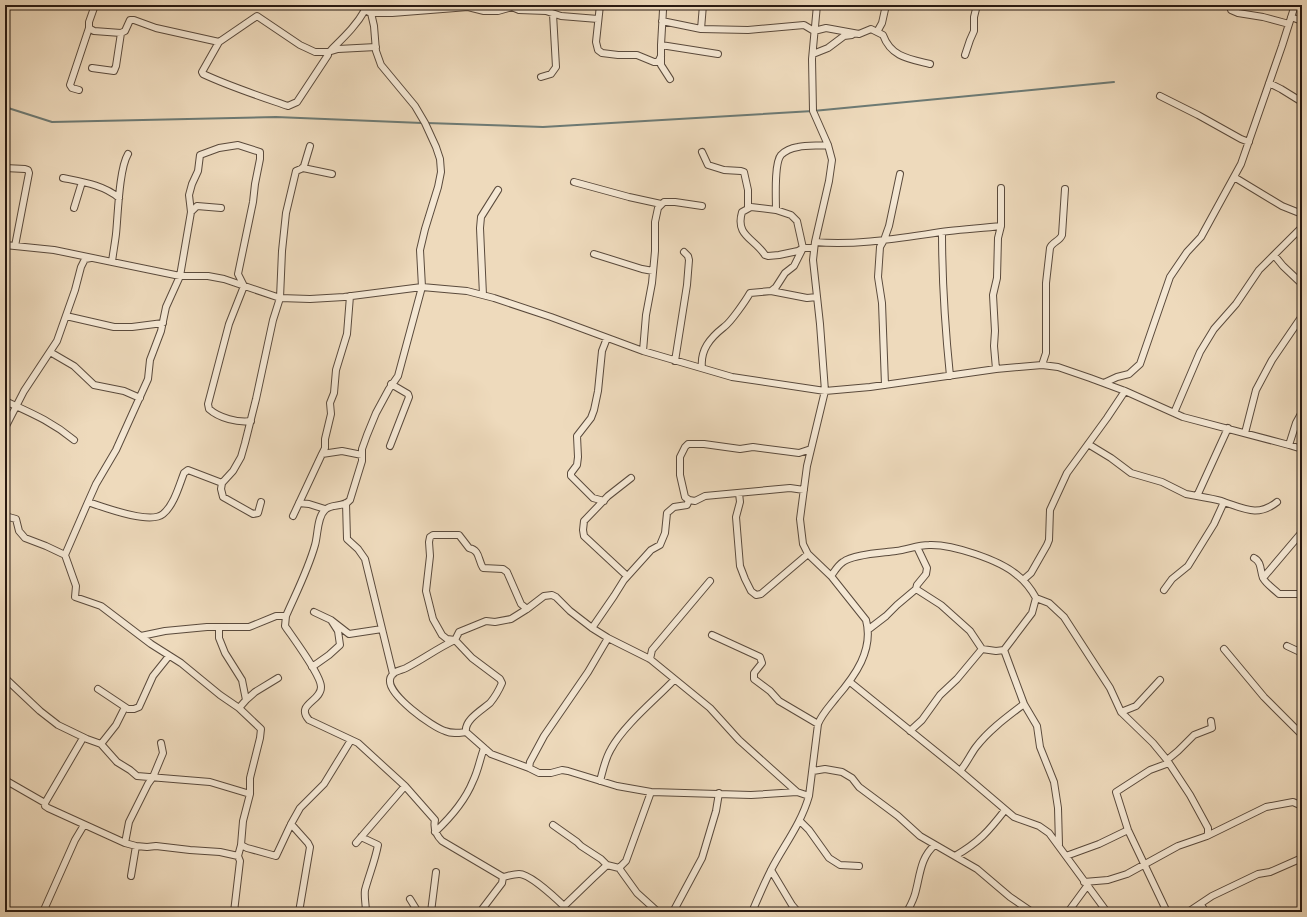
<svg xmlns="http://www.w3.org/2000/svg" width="1307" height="917" viewBox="0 0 1307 917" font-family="'Old Standard TT',serif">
<rect width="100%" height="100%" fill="#eedabc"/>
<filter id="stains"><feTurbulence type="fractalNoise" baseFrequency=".005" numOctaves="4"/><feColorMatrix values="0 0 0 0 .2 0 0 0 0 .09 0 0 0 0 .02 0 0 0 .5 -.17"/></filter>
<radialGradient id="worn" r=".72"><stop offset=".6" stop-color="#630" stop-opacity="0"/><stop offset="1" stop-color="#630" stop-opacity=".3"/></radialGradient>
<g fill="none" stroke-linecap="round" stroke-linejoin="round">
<path stroke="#6d7a74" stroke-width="2" d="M5,107L52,122L276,117L422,123
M427,123L543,127L813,111L1114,82"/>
<g stroke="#5a4a3c" stroke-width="8">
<path id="minor" d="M360,5L365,10L371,13H392L468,7L484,11H498L512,7L513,5
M371,5V13L374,26L376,51L381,65L415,106L425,123L436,147L440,159L441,172L438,187L425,229L420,250L422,287L398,376L389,389L376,413L367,435L362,449V461L350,500C344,508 331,503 325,510C317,517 318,535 315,545C308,570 296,593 286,616L285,626C293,638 321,675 321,687C321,702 295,704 309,720L358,743L405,786L435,820C433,829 436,835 442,841L503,877L502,883L480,912
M600,5L596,42L598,50L602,53L618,55H637L654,62H658L661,56
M664,5L663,10L661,45V65L670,79
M1230,5L1231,10L1238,13L1263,17L1289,24
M512,7L519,10L546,11L561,16L598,19
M1291,17L1302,21
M662,21L701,29L748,30L804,25L814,31L826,28L859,34L871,29L883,35C891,57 909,59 930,64
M89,28L94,31L121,33L125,31L130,20H134L156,28L219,42
M701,29L703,5
M877,32L882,23L886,5
M661,45L718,54
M331,50C344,37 356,26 365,10
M328,52V55L297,102L288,106C259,96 231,87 203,74L202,72L219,42L257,16L300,45L315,52H328L338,49L376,47
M813,54L828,48L844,36L852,35L853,34
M965,55L970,40L974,31V17L977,5
M92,68L114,71L116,66L121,33
M541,77L551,74L556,67L553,14
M1269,83L1281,89L1302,102
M79,90L72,88L70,85L89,28V22L95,5
M1160,96L1198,115L1241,139L1249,142
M702,152L708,165L724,170L741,171L744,172L748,190V208
M5,168L25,169L28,170L29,173L15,246
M301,169L304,166L310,146
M1234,177L1282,206L1302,214
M63,178C83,182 104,185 119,198
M574,182L629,197L661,204
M74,208L82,182
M221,208L197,206L191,212L180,276L166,307L161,331L150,360L148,379L116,450L96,484L88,502C103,507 150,525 163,514C174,505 179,486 184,473L188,470L222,483
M776,210C776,199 774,163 781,155C785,151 792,148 798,147C807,145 818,146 828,145
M191,212L189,195L192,184L198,171L200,155L219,148L238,145L260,152V159L255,184L253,202L238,274L244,286L229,324L208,404L209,409C219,418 238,423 251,421
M942,232C942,281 945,327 950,376
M815,242C859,246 905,237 949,231C966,229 984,228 1001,226
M5,245L54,250L180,276H208L224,279L280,298L310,299L344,297L422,287L467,291L494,298L551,317L643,351L732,377L825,391L870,387L996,369L1042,365L1058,367L1090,378L1125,391L1183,417L1289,445L1302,449
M814,248H803L798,251L779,255L768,256L765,255C754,238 735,236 742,212L751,207L776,210L791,215L797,221L803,248L794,266L785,273L776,287L771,291L807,298L817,297
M594,254L642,269L653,271
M1274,255L1283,266L1302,284
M112,262C113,253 115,243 116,234C118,215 119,169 128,154
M483,295L480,228L481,217L498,190
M350,296L347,334L336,370L334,393L330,403L331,414L325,439V448L322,454L342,451L362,455
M66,316L114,327H132L163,323
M643,351L646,315L652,283L655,251V222L658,208L664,202H675L702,206
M50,352L74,366L94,385L124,391L140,398
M675,361L687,285L689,260L688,256L684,252
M1042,365L1046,353V283L1050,248C1052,242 1060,241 1062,235L1065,189
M702,368C700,350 710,338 724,327C731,322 746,300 750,293L771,291
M996,369L994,346L995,331L993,295L997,278L998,238L1001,226V188
M1104,383L1117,377L1129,374L1140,364L1170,277L1187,252L1201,237L1241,164L1282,46L1295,5
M885,385L882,303L878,277L880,247L884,240L889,226L900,174
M5,401C31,413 51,421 74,440
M1174,413L1200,352L1214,329L1236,304L1259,270L1302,227
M5,428L24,391L57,341L75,290L81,267L85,259L91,258
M1245,433L1256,390L1272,360L1302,316
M1088,444L1111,458L1131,473L1162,482L1186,494L1197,496L1228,428
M1289,445L1296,423L1302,412
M390,446L409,397L408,394L391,384
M804,490L790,488L705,496L695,501L689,500L685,497L680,475V457L685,447L688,444H704L740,449L753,447L799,453L811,449
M739,493L740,502L736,517L740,566L745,579L751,591L756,595L761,594L808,554
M1197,496C1206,498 1216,499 1224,502C1245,509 1258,517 1277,502
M604,501L593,498L571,476V473L577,465L578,457L577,436L591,418L594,410L598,391L602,351L607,338
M88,502L65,555L76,586L75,597L101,606L151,644L181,663L220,695L239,708L261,729L260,738L250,778V794L243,821L241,845L238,856L240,861L234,912
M261,502L258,513L253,514L223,497L221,489L222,483L233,471L241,457L245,443L256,399L273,320L280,298L282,251L286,213L296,171L303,168L332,174
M299,503L309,504L325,509
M346,503L347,539L358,549L365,559L393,674
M5,516L16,519L19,531L25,538L46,546L65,555
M293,516L322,454
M1254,558C1262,562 1260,571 1263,578C1266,584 1274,589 1279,594H1302
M627,576L584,536L583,530L584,521L608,496L631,478
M831,576C834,572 838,565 843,562C853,554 882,553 896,551C907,550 917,545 929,545C952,544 1000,560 1017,575C1025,581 1031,589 1036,598L1049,603L1064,617L1110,688L1121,712L1153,743L1167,760L1190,795L1208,828V833L1207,836L1178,846L1127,874L1108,880L1084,882
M1263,578L1302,532
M1023,580L1031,573L1047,545L1049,540L1050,510L1067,473L1107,418L1125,391
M916,589L941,605L970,631L982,649
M1164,590L1172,579L1188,566L1214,524L1224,502
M314,612L331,620
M219,627V638L225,653L242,680L246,700L239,708
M592,628L614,596L624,580L651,550L660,545L665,533L667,513L674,507L687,505L689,500
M869,629L886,616L897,605L916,589L917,585L926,574L927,568L917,547
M712,635L760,657L762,663L754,673V679L770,691L779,701L818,724
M141,636L165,631L207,627H249L276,616H286
M1287,646L1302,653
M982,649L996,651L1004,650L1032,613L1036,598
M1224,649L1264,697L1302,735
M1004,650L1024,704L1037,726L1040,747L1054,782L1058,808L1059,845
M650,659L652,650L710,581
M312,667L329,655L340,645L338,631L331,620L349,634L382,629
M5,678L40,711L58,725L87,739L101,744L117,762L130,770L137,776L210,782L250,794
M850,682L960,771L1014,817L1039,826L1049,833L1107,912
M98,689L128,709H134L139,707L153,676L169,656
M246,700L255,692L278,678
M1121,712L1136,706L1160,680
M910,731L922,720L940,695L957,679L982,649
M466,732C464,720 482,710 490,703C495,697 499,690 502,683L500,679L472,658L455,640L459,632L486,621L495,622L511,619L527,609L544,596L552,595L556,597L570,611L592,628L608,638L650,659L710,708L739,740L797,792L809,796
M466,732C458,733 452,734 445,731C432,727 388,695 390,680C390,678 391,676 393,674C395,671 402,670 406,668C423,659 438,648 455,640L447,639L442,635L433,619L426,591L430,556L429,542L430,537L433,535H459L469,548C480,550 478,560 483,568L503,569L507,572L521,604L527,609
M466,732L491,754L529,768L539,773H551L562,770L568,771L617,786L651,792L751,795L797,792
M101,744L116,725L125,707
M1167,760L1178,751L1194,735L1212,728L1211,721
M529,768L530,762L544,736L588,672L608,638
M813,771L825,769L842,772L852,778L859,787L898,816L920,836L977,869L1010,897L1032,912
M960,771C967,763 970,755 976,747C989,730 1007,717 1024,704
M5,780L45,803V806L48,808L125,843L136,846L147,847L156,846L190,850L220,852L238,856
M600,781C603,770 605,759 611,749C624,725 655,700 674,680
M45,803L83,738
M800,821L809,830L829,858L840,865L859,866
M291,824L308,843L310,847L299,912
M553,825L577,842L581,846L601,859L607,865L619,868L637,893L658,912
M435,832C450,818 465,801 473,781C478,771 480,759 484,748
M1207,836L1266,807L1293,802L1302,806
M361,837L378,845C375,861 369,875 365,890C364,897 366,905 366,912
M125,843L129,822L148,784L153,777L163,753L161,743
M356,843L405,786
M241,845L247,848L276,856L291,824L300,808L324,784L351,740
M955,856C979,842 988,832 1005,810
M1066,856L1099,844L1128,830
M619,868L626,861L651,792
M771,870L792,905L798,912
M131,876L136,846
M503,877C508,876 514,874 519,874C531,874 561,903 570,912
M410,899L418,912
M1201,905L1206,912
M564,906L593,878L607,865
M43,912L75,840L84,825
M431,912L436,872
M673,912L702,858L716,811L719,793
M752,912C758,898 764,884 771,870C784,845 801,824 809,796L818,724C822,714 829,707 836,698C855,676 874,650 866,620L831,576L808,554L803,544L800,519L807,466L825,391L820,324L813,260L815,242L829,181L832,160L828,145L813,111L812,59L817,5
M907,912C910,906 913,901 915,894C920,877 920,857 935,845
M1068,912L1087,886
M1167,912L1128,830L1116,792L1150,770L1169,763
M1188,912L1212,896L1258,874L1270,872L1302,858"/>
</g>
<use href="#minor" stroke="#f4e7d3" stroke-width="6"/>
</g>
<rect width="1307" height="917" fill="none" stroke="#eedabc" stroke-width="20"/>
<rect x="6" y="6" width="1295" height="905" fill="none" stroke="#291a12" stroke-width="2"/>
<rect x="10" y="10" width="1287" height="897" fill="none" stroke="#291a12"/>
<rect width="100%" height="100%" filter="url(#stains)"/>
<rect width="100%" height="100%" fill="url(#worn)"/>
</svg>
